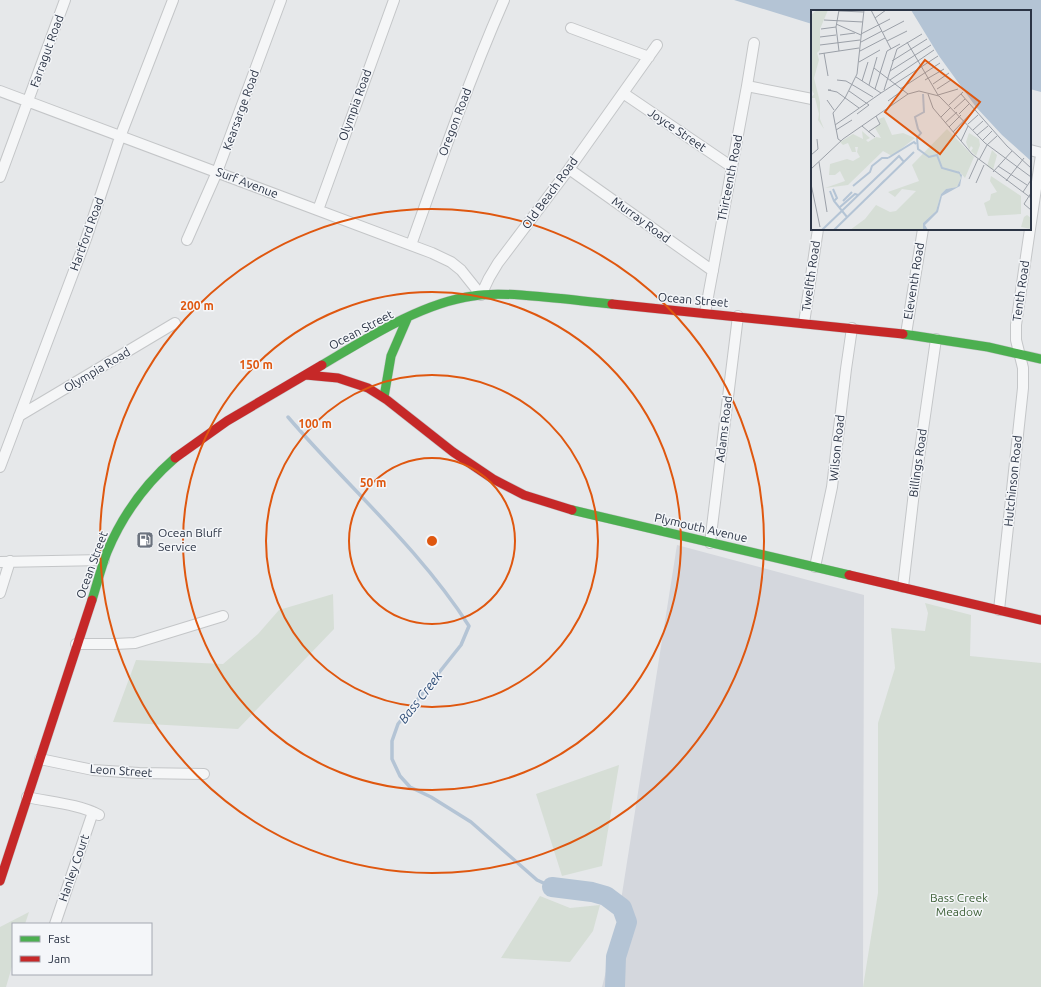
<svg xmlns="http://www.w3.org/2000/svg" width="1041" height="987" viewBox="0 0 1041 987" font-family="Ubuntu,sans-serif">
<rect width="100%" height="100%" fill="#e6e8ea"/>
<path fill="#d4d7dd" d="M677,545L864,595L863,987H602L616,932Z"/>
<path fill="#d6ded6" d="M333,594L334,629L238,729L113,722L136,660L223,664L258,634L279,610Z
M925,603L971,615L970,656L1041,663V987H863L878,893V723L895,668L891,628L925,631L928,613Z
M619,765L602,866L562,876L536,794Z
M540,896L570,908L600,905L593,931L570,962L501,958Z
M29,912L25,924H13V963L6,987H0V927Z"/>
<path fill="#b4c4d5" d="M734,0H1041V92L1030,89V11H812V24Z"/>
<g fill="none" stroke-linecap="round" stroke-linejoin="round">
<path stroke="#b4c4d5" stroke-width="3.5" d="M288,417C348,487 419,548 469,626L461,645L398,724L392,741V759L400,776L410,787L431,797L471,822L537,880L552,887"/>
<path stroke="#b4c4d5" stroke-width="20" d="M552,887L592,892L606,896L622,908L627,922L616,957L615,987"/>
<g stroke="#c4c6c8" stroke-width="12">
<path id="street" d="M571,28L649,57
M747,86L812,99
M0,91L432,253L451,262L461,270L481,295L489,278L498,263L569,169L657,45
M623,93L732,167
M1030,150L1041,153
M569,169L713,271
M0,177L65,0
M318,210L394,0
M1030,229L1041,155
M187,240L217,172L281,0
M411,245C440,163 469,80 504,0
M705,313L747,86L754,43
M804,323L818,229
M906,334L923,229
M19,416L175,323
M0,467L86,239L120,137L173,0
M710,543L738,316
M0,562L104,560
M815,567L832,487L846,369L852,328
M903,587L914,492L936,339
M0,593L10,561
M999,610L1023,388V368L1016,340V325L1030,229
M76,644H115L135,643L223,616
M40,759L93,770L139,773L204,774
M27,797C49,802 79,804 99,815
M55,924L93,812"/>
</g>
<g stroke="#c4c6c8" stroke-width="10">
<path id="fast" d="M903,334L988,347L1041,359
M322,365C366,339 421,303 473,296C489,293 505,294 521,295C551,297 582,301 612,304
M384,397L391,356L407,319
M572,510L849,575
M92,600C97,584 101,568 107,552C122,516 145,484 175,458"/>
</g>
<g stroke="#c4c6c8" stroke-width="10">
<path id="jam" d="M612,304L903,334
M306,375L338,378L368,388L387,400L453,452L493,479L524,495L572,510
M175,458L227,421L322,365
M849,575L1041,620
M0,881L92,600"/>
</g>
<use href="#street" stroke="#f5f6f7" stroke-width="10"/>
<use href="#fast" stroke="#4caf50" stroke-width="9"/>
<use href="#jam" stroke="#c62828" stroke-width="9"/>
</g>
<g fill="none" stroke="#df570f" stroke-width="2">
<circle cx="432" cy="541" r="83"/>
<circle cx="432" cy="541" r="166"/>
<circle cx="432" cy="541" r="249"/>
<circle cx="432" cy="541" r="332"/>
</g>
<defs>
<g id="fuel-square" transform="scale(0.9)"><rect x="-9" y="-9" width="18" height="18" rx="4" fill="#6c737f" stroke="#f4f6f9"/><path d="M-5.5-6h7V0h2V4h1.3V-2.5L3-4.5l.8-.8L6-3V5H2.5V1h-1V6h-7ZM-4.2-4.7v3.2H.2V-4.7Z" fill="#fff"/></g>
</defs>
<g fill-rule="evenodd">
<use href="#fuel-square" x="145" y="540"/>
</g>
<g text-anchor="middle" stroke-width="3" stroke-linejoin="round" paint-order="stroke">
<g font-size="12" fill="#2b3445" stroke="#f4f6f9">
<text transform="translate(47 51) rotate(-70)" y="4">Farragut Road</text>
<text transform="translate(355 105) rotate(-70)" y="4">Olympia Road</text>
<text transform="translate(241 110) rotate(-70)" y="4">Kearsarge Road</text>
<text transform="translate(455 122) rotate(-69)" y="4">Oregon Road</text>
<text transform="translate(677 130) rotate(34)" y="4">Joyce Street</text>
<text transform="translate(730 178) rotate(-79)" y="4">Thirteenth Road</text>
<text transform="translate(247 183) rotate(21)" y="4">Surf Avenue</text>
<text transform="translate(550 193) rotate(-54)" y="4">Old Beach Road</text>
<text transform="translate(641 220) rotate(36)" y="4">Murray Road</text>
<text transform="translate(87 234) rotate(-70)" y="4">Hartford Road</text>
<text transform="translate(811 276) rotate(-82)" y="4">Twelfth Road</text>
<text transform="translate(914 281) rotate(-81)" y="4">Eleventh Road</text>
<text transform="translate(1021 291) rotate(-82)" y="4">Tenth Road</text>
<text transform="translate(693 300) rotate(5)" y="4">Ocean Street</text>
<text transform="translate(361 330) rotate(-28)" y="4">Ocean Street</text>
<text transform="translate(97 370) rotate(-31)" y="4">Olympia Road</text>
<text transform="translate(724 429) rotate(-83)" y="4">Adams Road</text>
<text transform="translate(837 448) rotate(-84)" y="4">Wilson Road</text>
<text transform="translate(918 463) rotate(-82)" y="4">Billings Road</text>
<text transform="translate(1013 481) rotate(-84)" y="4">Hutchinson Road</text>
<text transform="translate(701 528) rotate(13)" y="4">Plymouth Avenue</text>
<text transform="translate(92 565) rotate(-70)" y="4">Ocean Street</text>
<text transform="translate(121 771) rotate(4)" y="4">Leon Street</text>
<text transform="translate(74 868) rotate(-71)" y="4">Hanley Court</text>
</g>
<g font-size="12" fill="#2b3445" stroke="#f4f6f9" text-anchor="start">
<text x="158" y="537">Ocean Bluff<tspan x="158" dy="14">Service</tspan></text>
</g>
<g font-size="12" fill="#3f6138" stroke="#f4f6f9">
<text x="959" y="902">Bass Creek<tspan x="959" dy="14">Meadow</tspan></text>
</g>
<g font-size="13" font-style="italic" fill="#34527a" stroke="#f4f6f9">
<text transform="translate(420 697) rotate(-52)" y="5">Bass Creek</text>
</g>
</g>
<g transform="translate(811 10)">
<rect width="220" height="220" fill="#e6e8ea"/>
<path d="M6,0H17L9,19V40L6,43L8,50L3,68L9,92V109L13,119L7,110L8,104L4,88H0L3,84L0,79V5ZM73,107L81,125L92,123L104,128L81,146L72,141L37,175L14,178L34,171L29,161L24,165H18L19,154L36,149L42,151L49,147L46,142L47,137H44L45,142H41L37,133L32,135L29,132L42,124L52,129L51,121L59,128L55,130L57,132L65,127L70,128L64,118L69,113L68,109ZM136,119L163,147L154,168L148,161L150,168L146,177L135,179L130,184L125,201L112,213V220H39L54,209L65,195L79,202L85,201L105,181L91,179L84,187L77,182L108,171L101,155ZM158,123L168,129L169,135L165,146L160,141L162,138L160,136L158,140L155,132ZM181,140L186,145L182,160L176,156ZM180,166L210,186V204L177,206L173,193L179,190L180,184L186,182L179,171ZM216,205L220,208V219L210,217L213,207Z" fill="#d6ded6"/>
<path d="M100,0H220V151L191,125L165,97L128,46ZM147,161L151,165L149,176L131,186L127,202L114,215L117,220H112V213L125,201L130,184L135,179L146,177L150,168Z" fill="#b4c4d5"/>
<path fill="none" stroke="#b4c4d5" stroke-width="2" d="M107,119L104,107L113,102L112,84M107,119L110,123L106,128L107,139L118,147L126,145L131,158L149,163M77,148L103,132L105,134M42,176L59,162L61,156L71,148H77M22,179L26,188L23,191M19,181L23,191L36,207M63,181L74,170M32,191L41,182M29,197L44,184L47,185M11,220L88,146L93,152M23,220L103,142"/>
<path fill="none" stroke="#9ba0a8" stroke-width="1" d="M60,0L80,39M28,1L53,2M64,8L75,0M13,10L52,12M25,14L50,25M10,19L25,17M72,22L93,11M50,24L79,9M29,25L44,23M9,27L25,25M76,31L96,21M50,32L71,21M96,32L127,85L147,79M9,35L49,30M28,41L25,17L28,0M49,41L74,28M13,43L17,66M8,44L48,38M81,51L116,29M48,52L69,40M63,58L97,84M79,61L120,35M45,67L70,83L127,46M26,70L35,71L62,87M79,70L123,40M114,70L133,59M51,71L57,52M122,74L138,63M58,75L66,47M64,79L76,41L89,34M89,79L129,53M126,79L140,70M20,80H17L26,82L48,98M73,80L86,39L111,24M38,81L58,95L46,104M117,84L122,98L161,144L220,188M150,84L196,136L220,158M16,90L23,100M77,91L92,80M138,95L152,82M143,99L154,89M148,104L158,94M130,107L140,97M134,113L146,102M157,114L167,105M24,115L70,83M51,116L64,127M138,117L150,105M25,120L41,110M162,120L172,111M57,122L69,114L65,106M142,122L163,100M166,125L177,116M30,131L27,129L22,103L34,88L46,64L53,0M150,131L157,116M171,131L181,121M176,135L186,126M0,145L7,139L6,129M168,150L176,135M8,152L16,202M187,156L216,175M0,159L32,129L97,84L108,81L128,86L174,133L220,167M182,162L201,141M158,169L167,149M195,171L213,148M165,173L173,155M0,174L9,217M212,182L220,170M220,183L213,194L220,200"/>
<path fill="#df570f" fill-opacity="0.15" stroke="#df570f" stroke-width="2" d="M114,50L169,92L129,144L74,102Z"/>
<rect width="220" height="220" fill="none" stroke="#2b3445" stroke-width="2"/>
</g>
<circle cx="432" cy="541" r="6" fill="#df570f" stroke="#f4f6f9" stroke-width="2"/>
<g font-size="12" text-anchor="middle" font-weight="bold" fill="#df570f" stroke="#f4f6f9" stroke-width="3" stroke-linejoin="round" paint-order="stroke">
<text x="197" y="310">200 m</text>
<text x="256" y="369">150 m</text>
<text x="315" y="428">100 m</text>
<text x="373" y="487">50 m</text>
</g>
<rect x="12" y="923" width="140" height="52" fill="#f4f6f9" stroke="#a4a8b1"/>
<rect x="20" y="936" width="20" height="6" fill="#4caf50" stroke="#a4a8b1"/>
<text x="48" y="943" font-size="12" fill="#2b3445">Fast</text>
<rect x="20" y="956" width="20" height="6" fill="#c62828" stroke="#a4a8b1"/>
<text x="48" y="963" font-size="12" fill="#2b3445">Jam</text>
</svg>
